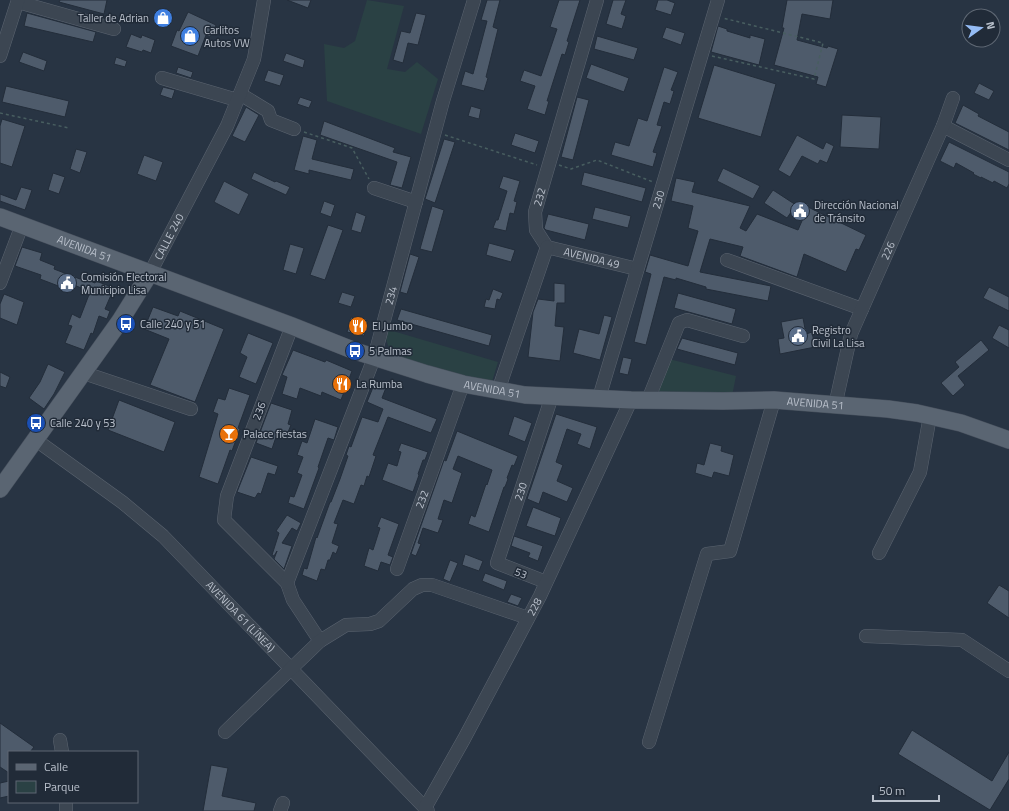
<svg xmlns="http://www.w3.org/2000/svg" width="1009" height="811" viewBox="0 0 1009 811" font-family="'Titillium Web',sans-serif">
<rect width="100%" height="100%" fill="#283443"/>
<path fill="#2a4144" d="M367,0L404,6L387,69L405,72L417,62L438,79L421,134L327,101L324,44L344,48L355,41Z
M386,329L498,362L491,385L396,357C388,347 385,342 386,329Z
M668,360H673L736,376L732,396L656,393Z"/>
<path fill="#4e5b6b" stroke="#232d3a" d="M60,0H107L104,14L59,2Z
M287,0H311L308,8Z
M487,0H500L493,27L498,29L486,77L488,78L484,91L461,85L465,71L473,74L487,21L481,20Z
M559,0H580L567,41L569,42L565,55L562,54L547,101H549L545,115L527,109L535,86L520,81L524,70L541,76L557,29L550,27Z
M613,0H626L621,14L626,16L622,29L606,24Z
M658,0H667L675,3L671,15L655,10Z
M787,0H833L830,19L802,14L797,40L827,48L828,46L838,49L826,87L816,84L818,77L774,65L784,28H782Z
M188,12L216,25L210,37L206,35L198,56L171,46L177,30L179,31Z
M27,13L96,32L93,42L24,26Z
M416,13L426,15L418,45L408,43L403,63L393,60L401,31L410,33Z
M718,26L727,29V31L750,38V35L765,39L759,65L711,52Z
M666,27L685,33L681,45L662,38Z
M131,34L141,38L142,35L155,40L151,53L143,50L142,52L126,47Z
M597,36L638,48L634,60L594,49Z
M23,52L47,61L44,71L19,62Z
M286,53L305,60L303,68L283,61Z
M116,57L127,61L125,67L114,64Z
M591,64L629,78L624,92L586,78Z
M714,65L776,84L761,137L698,118Z
M178,67L193,72L191,78L176,73Z
M664,67L678,72L671,90L674,91L670,104L664,102L657,125L662,126L653,152L657,153L653,167L611,155L615,142L629,146L638,118L647,121Z
M268,70L284,75L280,86L264,81Z
M979,83L994,91L989,100L974,93Z
M6,86L69,101L65,117L2,102Z
M163,87L175,90L172,99L160,95Z
M300,97L312,101L309,108L297,104Z
M577,97L589,100L573,160L561,157Z
M963,105L979,114L978,116L1009,132V150L955,123Z
M471,106L481,109L479,119L468,116Z
M246,107L259,115L245,142L232,136Z
M842,115L881,117L879,149L840,147Z
M2,119L25,126L12,167L0,163V126Z
M324,121L395,148L393,152L411,157L402,188L390,185L397,162L320,135Z
M515,133L539,141L535,153L511,145Z
M797,135L823,149L826,142L834,146L827,163L820,160L818,164L802,156L790,177L778,170Z
M303,136L317,140L312,159L354,169L351,180L309,170V174L294,170Z
M444,139L455,142L435,203L425,199Z
M949,142L1009,172V184L1007,188L994,181L993,183L981,177V178L973,174L974,173L956,163L954,168L940,161Z
M76,149L87,152L80,173L70,169Z
M144,155L163,162L156,181L137,174Z
M723,168L760,186L753,199L717,181Z
M254,172L275,182L276,181L290,187L286,195L251,179Z
M584,172L646,188L642,202L581,185Z
M53,173L65,177L59,194L48,190Z
M503,176L520,181L514,201L517,202L514,214L510,213L506,231L493,228L496,220H498L507,191L499,188Z
M676,178L695,182L692,192L750,206L740,228L746,231L757,214L798,230L808,207L866,235L859,250L856,249L846,272L804,254L797,277L740,256L743,247L710,239L700,272L771,286L768,301L706,289V287L676,278V280L664,277L646,345L634,342L651,274L645,272L650,255L688,266L698,231L688,228L693,206L671,201Z
M224,181L249,194L239,215L214,202Z
M21,187L32,190L25,210L0,201V194L16,200Z
M773,190L796,205L787,218L764,203Z
M324,201L335,205L331,217L320,213Z
M432,206L444,210L432,252L420,249Z
M595,207L631,216L628,228L592,219Z
M356,212L366,216L361,233L351,230Z
M548,214L589,224L585,240L546,230L544,228Z
M328,225L343,230L325,280L310,275Z
M489,243L515,250L511,262L486,255Z
M290,244L304,248L296,274L283,270Z
M22,247L42,253L40,260L55,266L54,269L80,279L81,277L95,283L96,281L114,288L105,309L110,311L107,319L99,316L93,334L91,333L84,350L65,343L72,326L68,325L72,314L80,318L90,292L72,284L68,293L60,290L61,287L40,279L41,275L15,266Z
M410,254L419,257L407,294L400,292Z
M554,283L565,284V303H557L555,326L564,327L560,361L528,357L533,312L538,299L554,301Z
M989,287L1009,297V311L983,298Z
M493,289L503,293L500,300L497,299L495,309L484,307L486,299L489,300Z
M342,292L355,296L351,307L338,303Z
M678,293L736,309L732,324L674,308Z
M4,294L24,302L17,325L0,318V304Z
M153,307L178,316L180,311L224,329L195,402L150,385L169,339L144,329Z
M401,309L492,335L489,346L397,320Z
M604,315L612,317L600,360L573,353L579,329L599,334Z
M351,317L368,321L364,336L347,332Z
M803,318L806,334L812,332L815,347L780,354L778,339L784,338L781,322Z
M999,325L1009,330V348L992,338Z
M248,333L273,343L256,384L239,377L247,357L240,353Z
M682,338L738,353L735,365L677,349Z
M981,340L989,350L958,376L965,385L953,396L941,383L959,367L955,362Z
M293,350L325,362L326,360L352,371L341,400L322,392L321,396L300,388L297,399L282,394L287,377L282,375Z
M623,357L632,359L628,375L619,373Z
M48,364L65,372L54,394L44,409L29,398L40,382Z
M0,372L10,377L6,388L0,386Z
M376,380L387,385L382,398L437,419L431,433L388,417L373,455L376,456L369,477L367,476L364,486L361,485L354,504L343,500L334,523L338,524L332,543L339,546L336,554L333,552L330,560H328L325,570L321,569L317,581L302,575L304,568L307,569L316,537L317,538L330,502H331L340,479L348,456L346,455L349,446L351,447L362,417L378,422L383,409L367,402Z
M229,388L250,395L238,428L240,429L232,451L230,450L218,484L199,477L218,414L213,412L218,398L225,400Z
M119,400L175,422L164,452L108,430Z
M271,403L292,410L288,424L291,425L286,437L277,434L272,449L256,443Z
M556,414L597,427L590,449L577,444L581,434L567,429L556,462L563,465L557,481L573,488L567,502L543,492L539,504L527,499Z
M514,416L532,423L525,442L508,435Z
M315,419L338,427L334,440L328,438L318,467L319,468L304,509L288,503L290,496L294,497L302,475L297,473L303,457L297,455L302,441L307,443Z
M457,431L518,456L514,466L512,465L507,478L508,479L505,487H504L489,532L468,524L471,515L475,517L486,484L487,485L492,470L458,456L453,469L462,473L452,503L444,500L438,519L443,520L438,533L423,528L418,543L421,544L416,556L411,554L444,460L446,461Z
M401,443L428,452L425,460H423L418,474L419,475L413,492L382,480L388,463L397,466L401,452L398,451Z
M710,443L722,446L721,451L734,455L729,476L714,472L712,478L695,473L697,463L704,465Z
M251,457L278,466L275,475L268,473L261,494L258,493L255,498L237,492Z
M533,507L561,518L555,536L526,526Z
M287,515L301,523L297,531L292,528L282,543L292,546L284,569L274,559L277,551L274,556L272,555L279,533L276,531Z
M381,517L399,524L388,555L393,557L390,565L381,562L378,571L364,566L369,548L373,550L380,528L377,527Z
M514,536L543,546L538,561L528,557L530,553L511,546Z
M465,554L483,561L479,571L462,565Z
M450,560L458,563L450,582L443,579Z
M485,573L507,581L504,590L482,581Z
M999,585L1009,591V618L987,603Z
M511,594L522,598L518,606L507,602Z
M0,723L34,747L30,752H9V773L0,767Z
M912,730L992,781L1009,752V779L990,810L898,754Z
M211,765L228,768L222,796L256,803L254,811H203Z
M9,781V796L0,798V783Z"/>
<g fill="none" stroke-linecap="round" stroke-linejoin="round">
<g stroke="#5b6470" stroke-width="14">
<g id="minor">
<path d="M18,2L114,29"/>
<path d="M0,56L18,0"/>
<path d="M162,78L237,100"/>
<path d="M240,94L268,111L271,120L294,129"/>
<path d="M943,126L1009,160"/>
<path d="M374,188L416,202"/>
<path id="s1" d="M547,247L536,230L535,212L597,0"/>
<path id="s2" d="M547,247L637,269"/>
<path d="M727,260L862,309"/>
<path id="s3" d="M150,273L227,126L254,59L264,0"/>
<path d="M0,283L22,225"/>
<path d="M292,326L227,496L224,520L287,583L293,600L320,641"/>
<path d="M84,373L191,409"/>
<path d="M498,391L547,247"/>
<path id="s4" d="M599,398L718,0"/>
<path d="M648,400L679,323L687,320L743,336"/>
<path id="s5" d="M835,406L851,334L943,126L953,98"/>
<path id="s6" d="M36,440L122,502L163,536L428,811"/>
<path d="M879,553L920,472L930,416"/>
<path id="s7" d="M397,569L463,384"/>
<path id="s8" d="M546,582L497,563L552,396"/>
<path id="s9" d="M287,583L374,358L443,101L474,0"/>
<path d="M866,636L962,640L1009,671"/>
<path d="M225,732L320,641L346,625L370,624L379,621L413,589L422,585H432L528,618"/>
<path d="M60,740L62,752"/>
<path d="M649,742L707,554L730,551L774,400"/>
<path id="s10" d="M425,808L464,739L540,596L631,400"/>
<path d="M66,811V802"/>
<path d="M280,811L283,803"/>
</g>
</g>
<g stroke="#464f5c" stroke-width="18">
<g id="major">
<path id="s11" d="M0,217L292,326L355,351L427,374L463,384L525,395L631,400L723,401L774,400L888,409L917,413L961,423L1009,440"/>
<path d="M0,489L120,321L150,273"/>
</g>
</g>
<path stroke="#485e60" stroke-width="1.5" stroke-dasharray="3 3" stroke-linecap="butt" d="M712,56L814,79L823,43L723,18
M0,113L69,128
M304,132L352,148L369,179
M445,135L537,165
M559,165L571,169L597,160L653,182"/>
<use href="#minor" stroke="#3c4652" stroke-width="13"/>
<use href="#major" stroke="#5a6572" stroke-width="17"/>
</g>
<defs>
<g id="shop-disc" transform="scale(1)"><circle r="9.5" fill="#3f7fe0" stroke="#212b38"/><path d="M-5-2.5h2.3a2.7 3.5 0 0 1 5.4 0H5L5.5 6h-11ZM-1.5-2.5h3a1.5 2.3 0 0 0-3 0Z" fill="#fff"/></g>
<g id="civic-disc" transform="scale(1)"><circle r="9.5" fill="#5c6f8a" stroke="#212b38"/><path d="M-.6-6.5H3V-4.5H.6V-3L4-1V1h2V6H-6V1h2V-1L-.6-3ZM-1.2 2.5V6h2.4V2.5Z" fill="#fff"/></g>
<g id="bus-disc" transform="scale(1)"><circle r="9.5" fill="#1a4fb4" stroke="#212b38"/><path d="M-5-6H5V4H4V6H2V4H-2V6H-4V4H-5ZM-3.5-4V0h7V-4ZM-3.5 1.2v1.5H-2V1.2ZM2 1.2v1.5H3.5V1.2Z" fill="#fff"/></g>
<g id="restaurant-disc" transform="scale(1)"><circle r="9.5" fill="#e8710a" stroke="#212b38"/><path d="M-5-6h1v4h1v-4h1v4h1v-4h1v5L-1.5 .5V6h-2V.5L-5-1ZM5-6V6H3V1.5H1.5Q1.5-4 5-6Z" fill="#fff"/></g>
<g id="bar-disc" transform="scale(1)"><circle r="9.5" fill="#e8710a" stroke="#212b38"/><path d="M-6-5H6L.8 .8V4.5H3.5V6h-7V4.5H-.8V.8Z" fill="#fff"/></g>
</defs>
<g fill-rule="evenodd">
<use href="#shop-disc" x="163" y="18"/>
<use href="#shop-disc" x="190" y="36"/>
<use href="#civic-disc" x="800" y="211"/>
<use href="#civic-disc" x="67" y="283"/>
<use href="#bus-disc" x="126" y="324"/>
<use href="#restaurant-disc" x="358" y="326"/>
<use href="#civic-disc" x="798" y="336"/>
<use href="#bus-disc" x="355" y="351"/>
<use href="#restaurant-disc" x="342" y="384"/>
<use href="#bus-disc" x="36" y="423"/>
<use href="#bar-disc" x="229" y="434"/>
</g>
<g text-anchor="middle" stroke-width="3" stroke-linejoin="round" paint-order="stroke">
<g font-size="11" fill="#bac1cc" stroke="#212b38" text-anchor="start">
<text x="149" y="22" text-anchor="end">Taller de Adrian</text>
<text x="204" y="34">Carlitos<tspan x="204" dy="13">Autos VW</tspan></text>
<text x="814" y="209">Dirección Nacional<tspan x="814" dy="13">de Tránsito</tspan></text>
<text x="81" y="281">Comisión Electoral<tspan x="81" dy="13">Municipio Lisa</tspan></text>
<text x="140" y="328">Calle 240 y 51</text>
<text x="372" y="330">El Jumbo</text>
<text x="812" y="334">Registro<tspan x="812" dy="13">Civil La Lisa</tspan></text>
<text x="369" y="355">5 Palmas</text>
<text x="356" y="388">La Rumba</text>
<text x="50" y="427">Calle 240 y 53</text>
<text x="243" y="438">Palace fiestas</text>
</g>
<g font-size="11" fill="#bac1cc" stroke="#212b38">
<text dy="4" stroke="none"><textPath href="#s1" startOffset="54">232</textPath></text>
<text dy="4" stroke="none"><textPath href="#s4" startOffset="207">230</textPath></text>
<text dy="4" stroke="none"><textPath href="#s3" startOffset="41">CALLE 240</textPath></text>
<text dy="4" stroke="none"><textPath href="#s11" startOffset="90">AVENIDA 51</textPath></text>
<text dy="4" stroke="none"><textPath href="#s5" startOffset="165">226</textPath></text>
<text dy="4" stroke="none"><textPath href="#s2" startOffset="46">AVENIDA 49</textPath></text>
<text dy="4" stroke="none"><textPath href="#s9" startOffset="306">234</textPath></text>
<text dy="4" stroke="none"><textPath href="#s11" startOffset="522">AVENIDA 51</textPath></text>
<text dy="4" stroke="none"><textPath href="#s11" startOffset="846">AVENIDA 51</textPath></text>
<text transform="translate(259 411) rotate(-69)" y="4">236</text>
<text dy="4" stroke="none"><textPath href="#s8" startOffset="128">230</textPath></text>
<text dy="4" stroke="none"><textPath href="#s7" startOffset="74">232</textPath></text>
<text transform="translate(521 573) rotate(22)" y="4">53</text>
<text dy="4" stroke="none"><textPath href="#s10" startOffset="229">228</textPath></text>
<text dy="4" stroke="none"><textPath href="#s6" startOffset="271">AVENIDA 61 (LÍNEA)</textPath></text>
</g>
</g>
<rect x="8" y="751" width="130" height="52" fill="#212b38" stroke="#5e6773"/>
<rect x="16" y="764" width="20" height="6" fill="#5a6572" stroke="#5e6773"/>
<text x="44" y="771" font-size="12" fill="#bac1cc">Calle</text>
<rect x="16" y="781" width="20" height="12" fill="#2a4144" stroke="#5e6773"/>
<text x="44" y="791" font-size="12" fill="#bac1cc">Parque</text>
<g transform="translate(981 28) rotate(76)"><circle r="19" fill="#212b38" stroke="#5e6773"/>
<path d="M0-3L7 15L0 10L-7 15Z" fill="#95bcf5"/>
<text y="-6" font-size="11" font-weight="bold" text-anchor="middle" fill="#bac1cc">N</text>
</g>
<path d="M873 795v6h66v-6" fill="none" stroke="#bac1cc" stroke-width="2"/>
<text x="879" y="795" font-size="12" fill="#bac1cc" stroke="#212b38" stroke-width="3" paint-order="stroke">50 m</text>
</svg>
